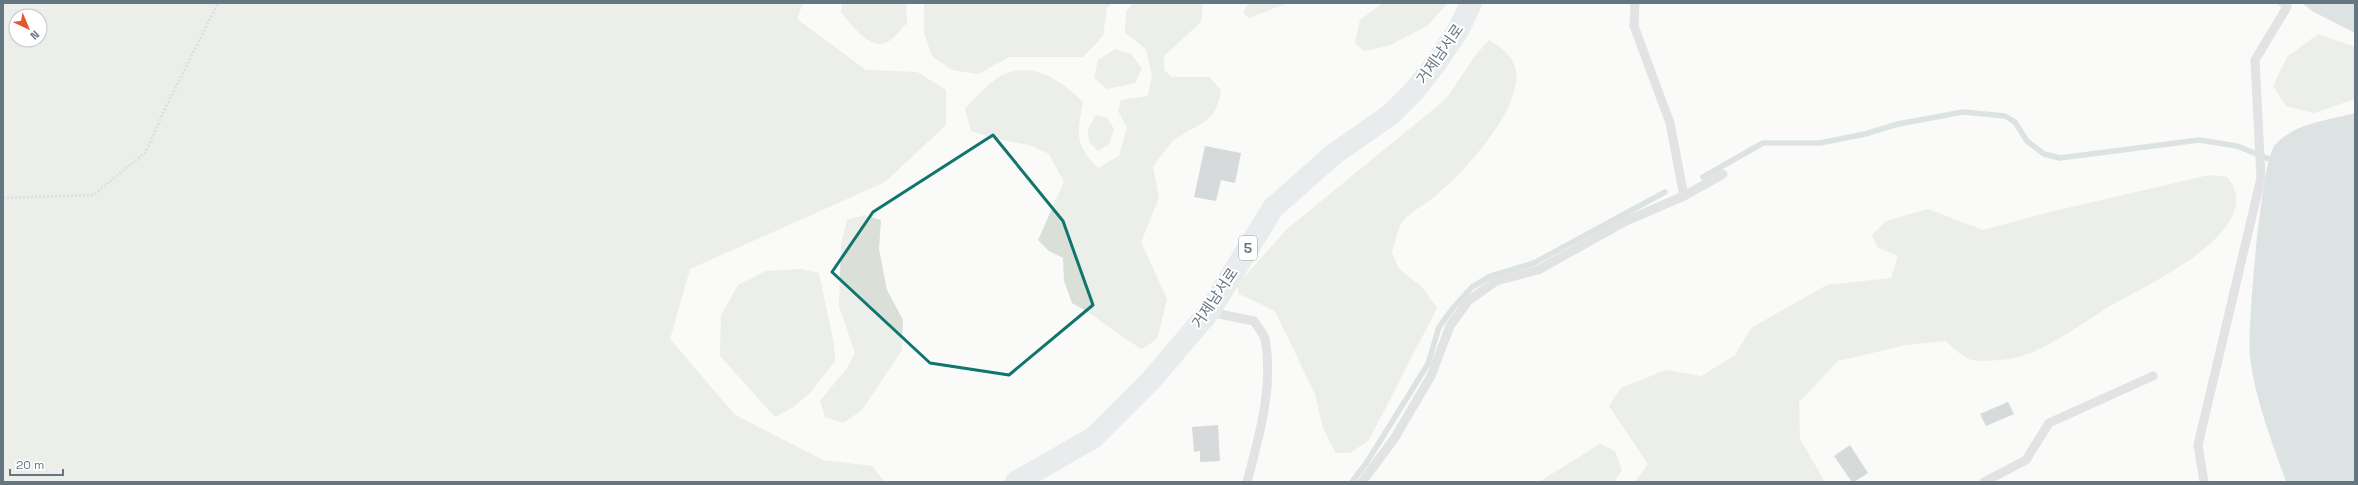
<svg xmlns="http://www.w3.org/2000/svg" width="2358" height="485" viewBox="0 0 2358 485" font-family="'Space Grotesk','Noto Sans KR',sans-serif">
<rect width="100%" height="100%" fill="#fafaf8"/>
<path fill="#dadfd7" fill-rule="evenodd" d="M3,3H803L797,19L866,70L917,72L946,90V125L885,182L690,269L670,339L735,415L823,460L872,466L883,480L882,482H3ZM16,16H40V40H16Z
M842,3H906L907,23C901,29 895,37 889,41C871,53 850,23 841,12Z
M924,3H1111L1107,8L1103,36L1083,57H1009L978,74L952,70L932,56L924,33Z
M1134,3H1200L1203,6L1201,22L1164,56V70L1172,77H1209L1221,90C1216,123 1201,122 1177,138C1168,144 1160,158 1153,167L1159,198L1141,242L1167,299L1157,339L1142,349C1117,335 1097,316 1072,303L1064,281L1063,258L1049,251L1038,240L1064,182L1049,154L1030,145L997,139L971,131L965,109C974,99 994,77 1007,73C1038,63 1062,82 1083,102C1077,134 1074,144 1098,168L1119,156L1127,128L1118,111L1121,100L1148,96L1152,75L1146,49L1125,33L1126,11Z
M1249,3H1287L1249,18L1243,13Z
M1383,3H1448L1427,26L1388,46L1364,51L1355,43L1360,20Z
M2318,34L2355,47V99L2314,113L2286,106L2273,86L2287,57Z
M1489,40C1498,46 1508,52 1513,62C1532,99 1465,171 1439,193C1428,203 1412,210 1403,221C1397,229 1395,244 1392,253L1399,269L1422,287L1437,308L1369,440L1350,453H1336L1323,428L1315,394L1275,311L1239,294L1237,285L1287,229L1446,99L1475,56Z
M1115,49L1131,54L1142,68L1135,83L1107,89L1094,78L1098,60Z
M1096,115L1107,118L1114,129L1109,144L1098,151L1089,142L1088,129Z
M2209,175L2227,177C2271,230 2144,286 2110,306C2082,323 2046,351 2014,358C2006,360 1980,362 1972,360C1963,358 1952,346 1945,341L1906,345L1838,361L1799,402L1800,439L1825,482H1635L1648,464L1609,406L1621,388L1666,370L1701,376L1735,355L1751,328L1827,285L1891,278L1898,256L1877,247L1872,235L1886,221L1928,209L1983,230L2046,213Z
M864,215L881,220L879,249L887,290L903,320L902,350L862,410L843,423L825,417L820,401L847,368L855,353L839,306L841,244L847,220Z
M802,269L819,273L834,344L835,361L811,392L792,408L775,417L720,356L721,315L738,285L766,271Z
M1600,444L1615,451L1622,470L1614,482H1539Z"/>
<path fill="#bbc7cb" d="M2302,3H2355V33L2312,11Z
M2355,113V482H2286C2272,442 2255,399 2250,357C2247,331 2261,160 2275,145C2296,122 2327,121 2355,113Z"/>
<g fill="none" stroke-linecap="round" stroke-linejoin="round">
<path stroke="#bbc7cb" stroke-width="5.5" d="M1703,177L1763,143H1820L1865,134L1898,124L1963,112L2005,116L2015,122L2027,141L2044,154L2060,158L2199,140L2237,146L2269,159
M1352,482L1367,462L1428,364L1439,327L1453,308L1472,287L1491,276L1534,263L1665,192"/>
</g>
<path fill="#aab3b9" d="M1205,146L1241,153L1235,183L1221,180L1216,201L1194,197Z
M2008,402L2014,414L1986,426L1980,414Z
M1218,425L1220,461L1200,462V451L1194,452L1192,427Z
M1850,445L1868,473L1854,482H1852L1834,456Z"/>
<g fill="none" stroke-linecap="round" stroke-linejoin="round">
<path stroke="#bbbfc2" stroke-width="2.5" stroke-dasharray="2 2" stroke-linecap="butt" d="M3,198L93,195L145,153L164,111L218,3"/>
<path stroke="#c3c8cc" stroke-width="9" d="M1635,3L1634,26L1670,123L1684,196
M1209,312L1254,321C1257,326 1263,333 1265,339C1274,386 1259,437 1247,482
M1362,482L1394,439L1431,376L1450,326L1468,301L1496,281L1538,270L1626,221L1684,196L1723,174
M1984,482L2026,460L2049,423L2153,376
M2204,482L2198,445L2261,178L2255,60L2287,7L2283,3"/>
<path stroke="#d6dbdf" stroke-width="22" d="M1016,482L1093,438L1153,378L1209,312L1273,208L1334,154L1390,115L1415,90L1436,63L1459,29L1471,3"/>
</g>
<path d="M0 0H2358V485H0ZM993,135L1063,221L1093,305L1009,375L930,363L832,272L873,212Z" fill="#fafaf8" fill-opacity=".55" fill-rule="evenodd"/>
<path fill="none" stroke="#0f766e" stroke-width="3" stroke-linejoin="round" d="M993,135L1063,221L1093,305L1009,375L930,363L832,272L873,212Z"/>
<g text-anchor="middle" stroke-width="4" stroke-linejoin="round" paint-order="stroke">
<rect fill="#fff" stroke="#939fa8" stroke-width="1" x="1239" y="236" width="18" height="24" rx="3"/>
<g font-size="14" font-weight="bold" fill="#657683">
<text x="1248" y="253">5</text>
</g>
<g font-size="15" fill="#657683" stroke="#fff">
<text transform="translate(1440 54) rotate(-55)" y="5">거제남서로</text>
<text transform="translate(1215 298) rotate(-56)" y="5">거제남서로</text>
</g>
</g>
<rect width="2358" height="485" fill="none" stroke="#657683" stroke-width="8"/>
<g transform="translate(28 28) rotate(136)"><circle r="19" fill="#ffffff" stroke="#c1c8cd"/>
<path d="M0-3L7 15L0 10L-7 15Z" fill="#e4572e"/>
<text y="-6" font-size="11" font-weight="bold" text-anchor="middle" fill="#657683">N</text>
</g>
<path d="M10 469v6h53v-6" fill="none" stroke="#657683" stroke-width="2"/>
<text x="16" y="469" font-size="12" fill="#657683" stroke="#ffffff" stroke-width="3" paint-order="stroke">20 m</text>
</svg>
